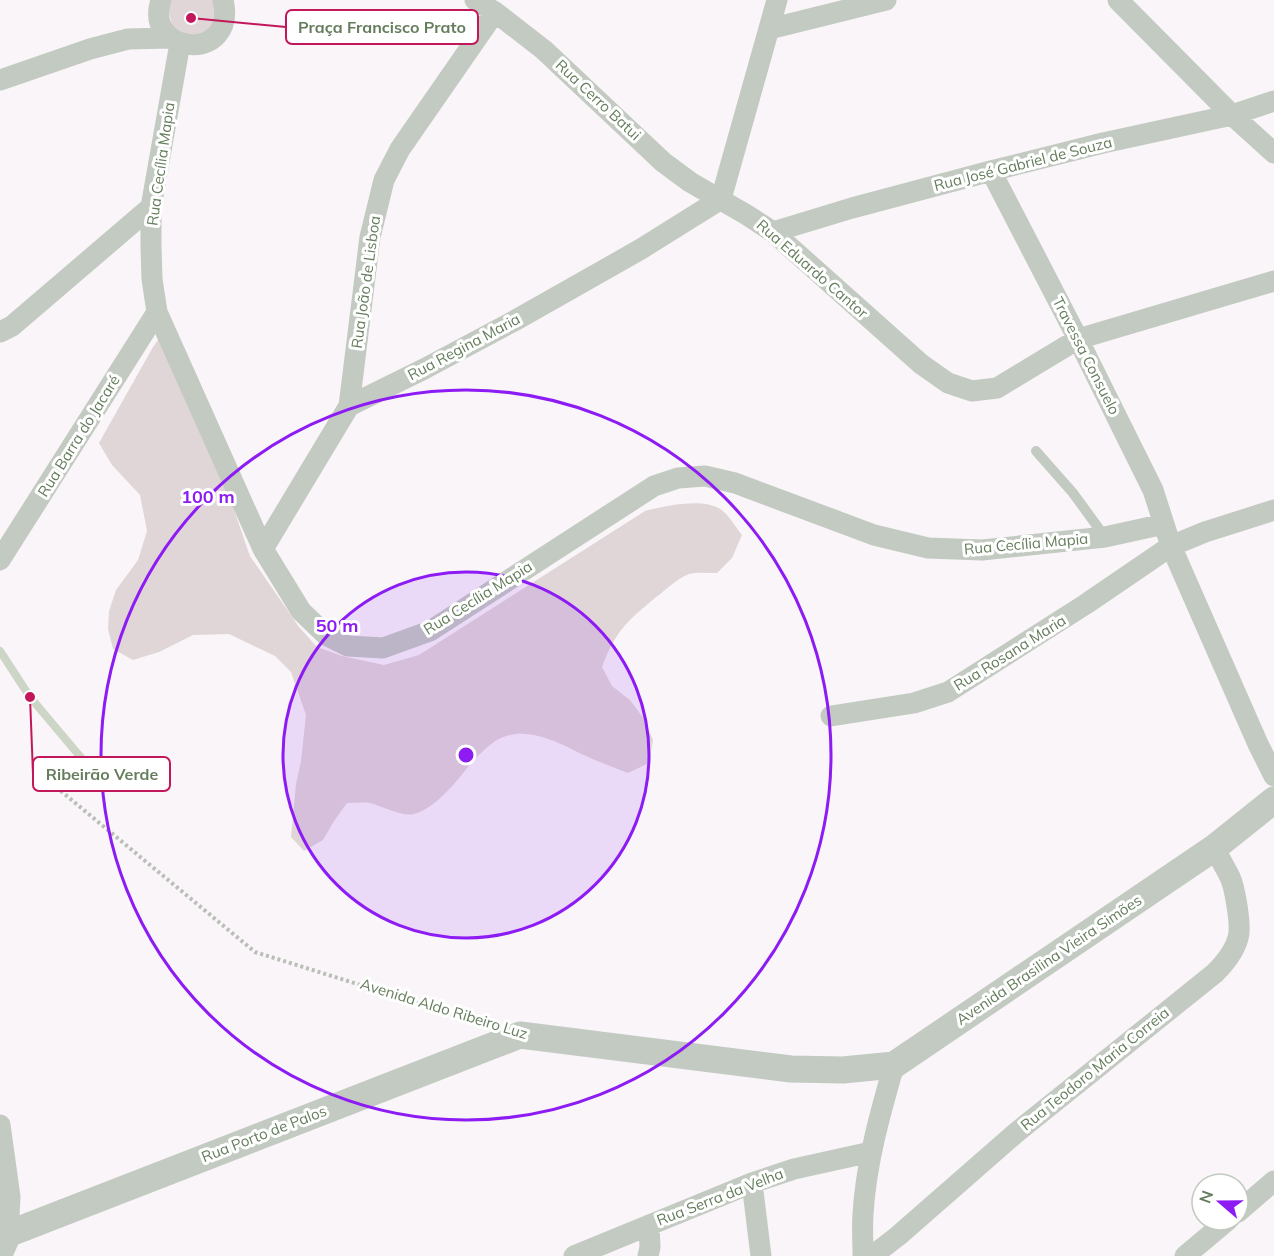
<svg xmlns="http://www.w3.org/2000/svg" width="1274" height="1256" viewBox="0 0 1274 1256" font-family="Mulish,sans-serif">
<rect width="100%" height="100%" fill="#f9f5f8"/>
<path fill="#e1d6d7" d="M167,0H215L218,8L209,33L175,36L166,1Z
M163,333L176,343L250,556L299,627L317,647L342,656L384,665L419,655L645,511C665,506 707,496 724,512C731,518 736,528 742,535L732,558L717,573C708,573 697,572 689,574C676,579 666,590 655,598C627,621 615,632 602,667L612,686L630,700L644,719L653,740L649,763L628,773C615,768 602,763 590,758C564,746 533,726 503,737C489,742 469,765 460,777C449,790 431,810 414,814C402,817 382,806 370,803C363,802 355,803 347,803L334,821L323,840L304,851L291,837L296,784L301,761L306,715L291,672L275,656L229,634L193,635L159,652L133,660L113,649L108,629L109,611L116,590L138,560L147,531L140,495L112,465L99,443L153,347Z"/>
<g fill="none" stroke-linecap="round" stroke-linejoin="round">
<path stroke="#ccd5c6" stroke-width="8" d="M0,651L30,697L94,773"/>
<path stroke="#b9bfb7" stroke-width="4" stroke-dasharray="3 3" stroke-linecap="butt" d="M56,787L255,952L482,1023"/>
<path stroke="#c3cac1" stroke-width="10" d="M1036,451L1073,493L1105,537"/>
<path stroke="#c3cac1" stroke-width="21" d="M161,0C143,56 238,63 223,0
M475,0L495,12L544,50L663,162L690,182L747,215L773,232L921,364L948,383L972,391L997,388L1078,339L1274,281
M1118,0L1232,115L1274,153
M769,29L886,0
M180,43L151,207V246L152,279L157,312L263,549L301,611L326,635L348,646L383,648L430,631L654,486L678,478L705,476L735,483L874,535L928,548L982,550L1105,537L1164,524
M0,80L90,49L128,39L170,38
M991,171L1078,339L1153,490L1171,546L1258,744L1274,776
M721,199L777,0
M773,232L852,208L991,171L1103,143L1232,115L1274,101
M0,332L12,326L151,207
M349,406L370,237L384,180L400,149L495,12
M263,549L349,406L424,369L514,321L641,249L721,199
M0,560L157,312
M831,716L914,703L948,692L1086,604L1171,546L1205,532L1274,510
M0,1125L10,1197L8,1234
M752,1183L761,1256
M1238,1212L1274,1181
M574,1256L752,1183L794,1169L871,1152
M648,1256L650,1247L649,1225
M863,1256C863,1242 862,1228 863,1214C866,1163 880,1114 894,1065
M872,1256L898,1236L1017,1132L1215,973C1225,963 1237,948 1239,933C1240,920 1235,888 1230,877C1225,867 1219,857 1214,848
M1185,1256L1228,1220"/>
<path stroke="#c3cac1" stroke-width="27" d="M0,1252L8,1234L520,1035L791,1069L843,1070L894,1065L1214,848L1274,800"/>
</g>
<circle cx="466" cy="755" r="183" fill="#8d1bf3" fill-opacity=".12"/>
<g fill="none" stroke="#8d1bf3" stroke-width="3">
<circle cx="466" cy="755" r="183"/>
<circle cx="466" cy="755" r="365"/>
</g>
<g text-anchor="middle" stroke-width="6" stroke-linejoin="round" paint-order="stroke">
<g font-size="15" fill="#657d5d" stroke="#fff">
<text transform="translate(598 100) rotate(43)" y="5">Rua Cerro Batui</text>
<text transform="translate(161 164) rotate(-82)" y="5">Rua Cecília Mapia</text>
<text transform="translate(1023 164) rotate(-14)" y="5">Rua José Gabriel de Souza</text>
<text transform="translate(812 269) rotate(41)" y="5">Rua Eduardo Cantor</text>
<text transform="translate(366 282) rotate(-82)" y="5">Rua João de Lisboa</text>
<text transform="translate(464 347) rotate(-28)" y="5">Rua Regina Maria</text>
<text transform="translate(1086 356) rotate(63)" y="5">Travessa Consuelo</text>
<text transform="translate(79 436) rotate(-58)" y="5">Rua Barra do Jacaré</text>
<text transform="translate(1026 544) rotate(-5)" y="5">Rua Cecília Mapia</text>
<text transform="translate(478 598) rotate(-32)" y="5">Rua Cecília Mapia</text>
<text transform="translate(1010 653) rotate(-32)" y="5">Rua Rosana Maria</text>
<text transform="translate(1049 960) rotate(-34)" y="5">Avenida Brasilina Vieira Simões</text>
<text transform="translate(444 1009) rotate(17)" y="5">Avenida Aldo Ribeiro Luz</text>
<text transform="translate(1095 1069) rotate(-39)" y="5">Rua Teodoro Maria Correia</text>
<text transform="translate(264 1134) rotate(-21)" y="5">Rua Porto de Palos</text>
<text transform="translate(720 1197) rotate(-21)" y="5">Rua Serra da Velha</text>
</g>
</g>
<circle cx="466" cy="755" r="9" fill="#8d1bf3" stroke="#fff" stroke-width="3"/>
<g font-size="18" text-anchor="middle" font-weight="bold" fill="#8d1bf3" stroke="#fff" stroke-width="6" stroke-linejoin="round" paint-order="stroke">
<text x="208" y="503">100 m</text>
<text x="337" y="632">50 m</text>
</g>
<path fill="none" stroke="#c2185b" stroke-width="2" d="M191 18L286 27M30 697L33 774"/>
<g fill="#c2185b" stroke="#fff" stroke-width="2">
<circle cx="191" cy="18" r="6"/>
<circle cx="30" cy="697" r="6"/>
</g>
<g fill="#fff" stroke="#c2185b" stroke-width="2">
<rect x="286" y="10" width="192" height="34" rx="6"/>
<rect x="33" y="757" width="137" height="34" rx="6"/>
</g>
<g font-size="16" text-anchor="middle" font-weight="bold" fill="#657d5d">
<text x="382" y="33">Praça Francisco Prato</text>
<text x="102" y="780">Ribeirão Verde</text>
</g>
<g transform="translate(1220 1202) rotate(290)"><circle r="28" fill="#ffffff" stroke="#c1cbbe" stroke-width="1.5"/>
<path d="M0-4.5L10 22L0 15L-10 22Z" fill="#8d1bf3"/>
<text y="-9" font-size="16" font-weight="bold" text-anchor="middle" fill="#657d5d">N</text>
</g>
</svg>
